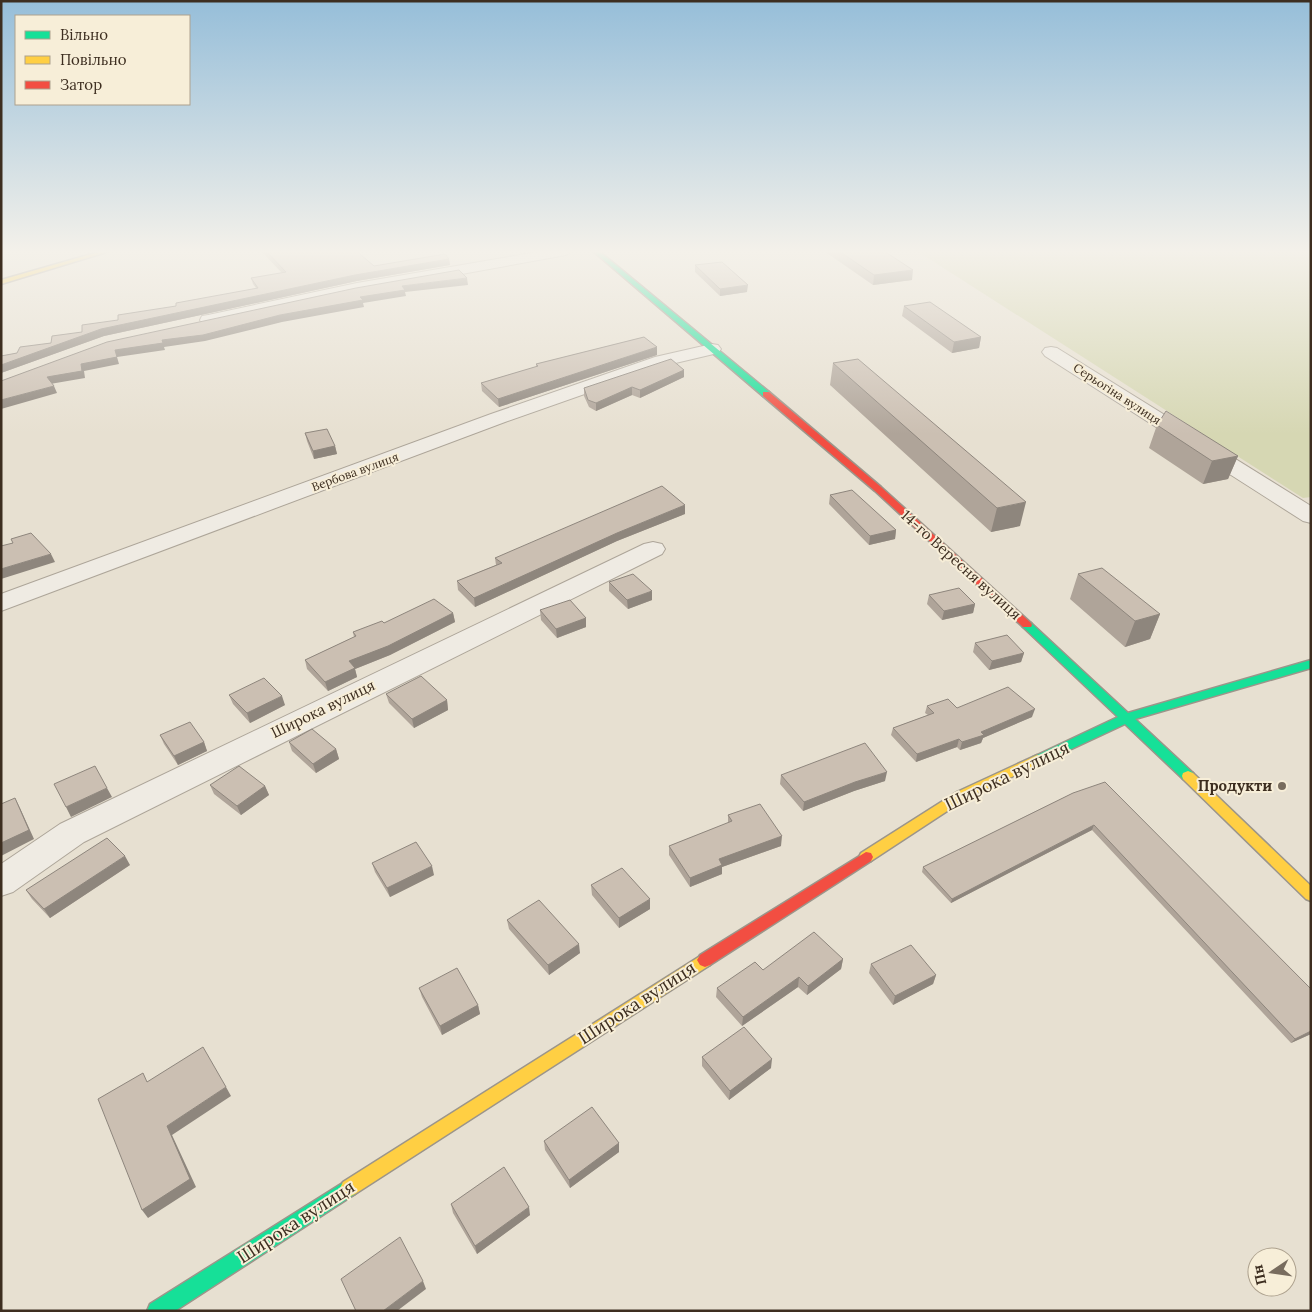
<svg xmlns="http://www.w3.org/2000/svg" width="1312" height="1312" viewBox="0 0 1312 1312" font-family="Lora,serif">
<rect width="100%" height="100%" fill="#e7e0d1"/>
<path fill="#d6d7b3" d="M917,251H1311V497L1303,498Z"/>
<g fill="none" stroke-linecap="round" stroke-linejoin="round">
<g stroke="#ada599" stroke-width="2">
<path id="street" d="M543,251H573L566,255L357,293L208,325L202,324L200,320L202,316L208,315L357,283Z
M712,344L718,345L721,349L718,353L667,365L505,422L1,611V594L491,414L655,357Z
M1051,347L1057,348L1311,506V523L1303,521L1045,356L1042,352L1045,348Z
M653,542L662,544L665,549L662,554L84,842L13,892L1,896V864L60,824L644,544Z"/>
</g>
<g stroke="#9c958a" stroke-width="3">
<path id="fast" d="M593,251H599L769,392V396H763Z
M1027,622L1031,623L1128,713L1311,660V668L1135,719L1193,773L1194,776L1193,779H1183L1125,724L1037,765L1033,763L1031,760L1033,757L1118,717L1023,627L1022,625Z
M349,1179L355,1182L358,1188L355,1194L175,1311H147L150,1304Z"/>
</g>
<g stroke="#9c958a" stroke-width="3">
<path id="slow" d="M102,251H110L1,284V280Z
M1037,755L1041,757L1043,760L1041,763L967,798L871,861L866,862L861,861L859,857L861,853L957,792Z
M1188,771L1193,773L1311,886V901L1306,899L1183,779L1182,776L1183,773Z
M705,953L710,955L713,960L710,965L355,1194L349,1197L343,1194L340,1188L343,1182Z"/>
</g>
<g stroke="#9c958a" stroke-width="3">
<path id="jam" d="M763,392H769L881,487L1031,623L1032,625L1031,627H1023L875,491L763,396Z
M866,852L871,853L873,857L871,861L710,965L705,967L700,965L697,960L700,955Z"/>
</g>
<use href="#street" fill="#efebe3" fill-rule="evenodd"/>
<use href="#fast" fill="#16e098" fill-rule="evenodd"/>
<use href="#slow" fill="#ffcf43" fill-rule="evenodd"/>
<use href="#jam" fill="#f24e42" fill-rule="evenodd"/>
</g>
<path fill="#afa499" d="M261,251H358L361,255L374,266L449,259L450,265L357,281L104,336L1,373V356L17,353L51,343L118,320L176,306L256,288L253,284L251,278L282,273Z
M824,251H884L912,280L873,285Z
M695,265L747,292L720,296L695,272Z
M904,306L981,337L979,348L952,353L902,316Z
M657,355L499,407L482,391L481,383L536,367V364Z
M833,363L1020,526L991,532L830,385Z
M684,370V377L640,398L632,395L596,411L589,407L584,396V388Z
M1157,425L1238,456L1228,479L1203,484L1149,448Z
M305,433L335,446L337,454L314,459L307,441Z
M830,495L896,530L895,539L869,545L829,504Z
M685,514L617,541L475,607L458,590L457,581L496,565L495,558Z
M1078,574L1160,614L1150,639L1125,647L1070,599Z
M609,582L652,600L628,609L609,591Z
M929,595L975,604L973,613L942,620L927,604Z
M540,610L586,618V627L557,638L541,620Z
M453,613L455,622L390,655L355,669L357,677L328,691L307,669L305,660L354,637L353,632L384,623Z
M975,643L1024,653L1021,662L989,670L973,652Z
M386,694L447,700L448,710L414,728L389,703Z
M229,695L285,705L250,723L233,704Z
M927,706L957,708L1032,717L983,738L981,743L960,750L957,747L916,762L891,735L893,728L928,715L925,713Z
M160,735L204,742L207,751L178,765L164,744Z
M289,742L336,749L339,759L316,773L292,751Z
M781,775L885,781L854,791L803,811L780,784Z
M210,785L265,786L269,795L241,815L214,794Z
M1073,793L1311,989V1034L1291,1043L1092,830L951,903L922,872L923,867Z
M728,815L781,846L722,867V874L690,887L669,855V846L728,823Z
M372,863L434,875L390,897L375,872Z
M130,865L50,918L32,899L26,890Z
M591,885L650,909L619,928L592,895Z
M507,920L580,953L549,975L509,929Z
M843,959L841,969L807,995L798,987L742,1026L716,997L717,988L763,970Z
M871,964L936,975L933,984L893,1005L869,973Z
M419,988L478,1005L480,1014L442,1035L422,997Z
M702,1057L771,1068L729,1100L702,1066Z
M544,1141L619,1143V1152L570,1188L545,1150Z
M451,1204L530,1215L477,1254L453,1213Z"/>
<path fill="#8e867d" d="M449,259L450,265L357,281L104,336L1,373V365L101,329L355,275Z
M913,270L912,280L873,285L874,275Z
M467,278L468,285L405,292L406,296L363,303L364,307L282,322L205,341L164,347L165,350L117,357L119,364L84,371L85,378L50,384L47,377L115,350L280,315L402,286Z
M748,285L747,292L720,296V289Z
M981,337L979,348L952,353L954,342Z
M657,347V355L499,407L498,399Z
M684,370V377L640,398V390Z
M54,386L57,393L1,409V400Z
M632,387V395L596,411V403Z
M335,446L337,454L314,459L313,451Z
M1238,456L1228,479L1203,484L1212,461Z
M1026,502L1020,526L991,532L997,508Z
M685,505V514L617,541L475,607L474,598L617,533Z
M896,530L895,539L869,545L870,536Z
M51,554L55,562L1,579V569Z
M652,591V600L628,609L627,600Z
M975,604L973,613L942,620L944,611Z
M453,613L455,622L390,655L355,669L357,677L328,691L325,682L349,661Z
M1160,614L1150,639L1125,647L1135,621Z
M586,618V627L557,638L556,629Z
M1024,653L1021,662L989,670L992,661Z
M282,696L285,705L250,723L247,713Z
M447,700L448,710L414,728L412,719Z
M1035,709L1032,717L983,738L981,743L960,750L962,742L981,732Z
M959,739L957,747L916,762L917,754Z
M204,742L207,751L178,765L174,756Z
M336,749L339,759L316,773L313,764Z
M887,772L885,781L854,791L803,811L804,802L855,782Z
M265,786L269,795L241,815L237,806Z
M107,788L112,797L71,817L66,807Z
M15,798L20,808L34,839L1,856V843Z
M1094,825L1092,830L951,903L952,899Z
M782,836L781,846L722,867V874L690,887V878L719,859Z
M125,856L130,865L50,918L44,909Z
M432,866L434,875L390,897L387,888Z
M650,899V909L619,928V918Z
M579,944L580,953L549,975L548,965Z
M843,959L841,969L807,995L808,986Z
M936,975L933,984L893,1005L895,996Z
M799,977L798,987L742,1026L743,1017Z
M478,1005L480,1014L442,1035L440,1026Z
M1311,1031V1034L1291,1043L1295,1039Z
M772,1059L771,1068L729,1100L730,1091Z
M226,1087L231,1096L172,1135L196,1187L148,1218L142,1210L167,1126Z
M619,1143V1152L570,1188L569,1180Z
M529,1207L530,1215L477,1254L475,1246Z
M423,1281L426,1289L397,1311H383Z"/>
<path fill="#cbbfb2" stroke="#8e867d" d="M266,251H358L361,255L374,266L445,254L449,259L355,275L101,329L1,365V356L17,353L20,347L51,343L52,336L82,332V325L118,320V315L176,306V303L258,288L251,278L286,272Z
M839,251H884L913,270L874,275Z
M722,262L748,285L720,289L695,265Z
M459,270L467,278L402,286L405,290L360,297L363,300L280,315L203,335L162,340L163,343L115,350L117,357L81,364L82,371L47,377L54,386L1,400V381L107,342L356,288Z
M930,302L981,337L954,342L904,306Z
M644,337L657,347L498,399L481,383L538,366L536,364Z
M671,359L684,370L640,390L632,387L596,403L588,400L584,388Z
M858,359L1026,502L997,508L833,363Z
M1166,411L1238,456L1212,461L1157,425Z
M327,429L335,446L313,451L305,433Z
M662,486L685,505L617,533L474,598L457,581L502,563L495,558Z
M852,490L896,530L870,536L830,495Z
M31,533L51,554L1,569V546L13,543L11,539Z
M1102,568L1160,614L1135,621L1078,574Z
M633,574L652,591L627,600L609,582Z
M959,588L975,604L944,611L929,595Z
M434,599L453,613L388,646L349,661L355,668L325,682L305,660L356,636L353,632L382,621L384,623Z
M570,600L586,618L556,629L540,610Z
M1007,635L1024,653L992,661L975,643Z
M421,676L447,700L412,719L386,694Z
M264,678L282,696L247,713L229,695Z
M1008,687L1035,709L981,732L984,735L962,742L959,739L917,754L893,728L934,713L927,706L948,699L957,708Z
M190,722L204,742L174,756L160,735Z
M312,729L336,749L313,764L289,742Z
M865,743L887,772L855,782L804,802L781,775Z
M95,766L107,788L66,807L54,784Z
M239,766L265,786L237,806L210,785Z
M1105,782L1311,989V1031L1295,1039L1094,825L952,899L923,867L1073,793Z
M15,798L29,830L1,843V804Z
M760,804L782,836L719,859L722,865L690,878L669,846L732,821L728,815Z
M107,838L125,856L44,909L26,890Z
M416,842L432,866L387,888L372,863Z
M622,868L650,899L619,918L591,885Z
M539,900L579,944L548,965L507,920Z
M814,932L843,959L808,986L799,977L743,1017L717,988L755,962L763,970Z
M911,945L936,975L895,996L871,964Z
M457,968L478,1005L440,1026L419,988Z
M744,1027L772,1059L730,1091L702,1057Z
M203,1047L226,1087L167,1126L190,1179L142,1210L98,1099L143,1073L147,1082Z
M592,1107L619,1143L569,1180L544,1141Z
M504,1167L529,1207L475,1246L451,1204Z
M400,1237L423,1281L383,1311H356L341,1279Z"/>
<linearGradient id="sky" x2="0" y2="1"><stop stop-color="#96bed9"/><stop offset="0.58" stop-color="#f4f1ea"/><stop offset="1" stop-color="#f4f1ea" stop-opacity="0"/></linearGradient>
<rect width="1312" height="434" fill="url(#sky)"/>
<circle fill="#786c5e" stroke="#f7eed8" stroke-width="2" cx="1282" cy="786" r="5"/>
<g text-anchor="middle" stroke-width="4" stroke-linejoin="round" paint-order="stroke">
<g font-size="12" fill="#3d2e20" stroke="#f7eed8">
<text transform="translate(1117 394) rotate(33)" y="4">Серьогіна вулиця</text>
<text transform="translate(355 472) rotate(-20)" y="4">Вербова вулиця</text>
</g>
<g font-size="15" fill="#3d2e20" stroke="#f7eed8">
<text transform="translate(961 565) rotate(42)" y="5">14-го Вересня вулиця</text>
<text transform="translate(323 709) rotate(-26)" y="5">Широка вулиця</text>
</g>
<g font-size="15" font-weight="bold" fill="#3d2e20" stroke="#f7eed8" text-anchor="end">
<text x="1272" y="791">Продукти</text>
</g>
<g font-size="18" fill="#3d2e20" stroke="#f7eed8">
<text transform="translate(1007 776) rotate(-26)" y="6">Широка вулиця</text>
<text transform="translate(637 1003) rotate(-33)" y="6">Широка вулиця</text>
<text transform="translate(296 1222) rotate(-33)" y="6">Широка вулиця</text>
</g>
</g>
<rect width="1312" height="1312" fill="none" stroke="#3d2e20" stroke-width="5"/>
<rect x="15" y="15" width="175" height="90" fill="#f7eed8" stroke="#ada18e"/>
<rect x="25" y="31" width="25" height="8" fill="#16e098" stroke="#ada18e"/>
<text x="60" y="40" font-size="15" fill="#3d2e20">Вільно</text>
<rect x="25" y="56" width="25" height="8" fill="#ffcf43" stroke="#ada18e"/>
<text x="60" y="65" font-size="15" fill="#3d2e20">Повільно</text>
<rect x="25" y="81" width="25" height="8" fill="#f24e42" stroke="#ada18e"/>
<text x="60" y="90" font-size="15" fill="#3d2e20">Затор</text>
<g transform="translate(1272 1272) rotate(257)"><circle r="24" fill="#f7eed8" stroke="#ada18e"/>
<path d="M0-4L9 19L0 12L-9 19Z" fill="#786c5e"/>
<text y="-8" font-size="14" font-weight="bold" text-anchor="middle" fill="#3d2e20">Пн</text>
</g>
</svg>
